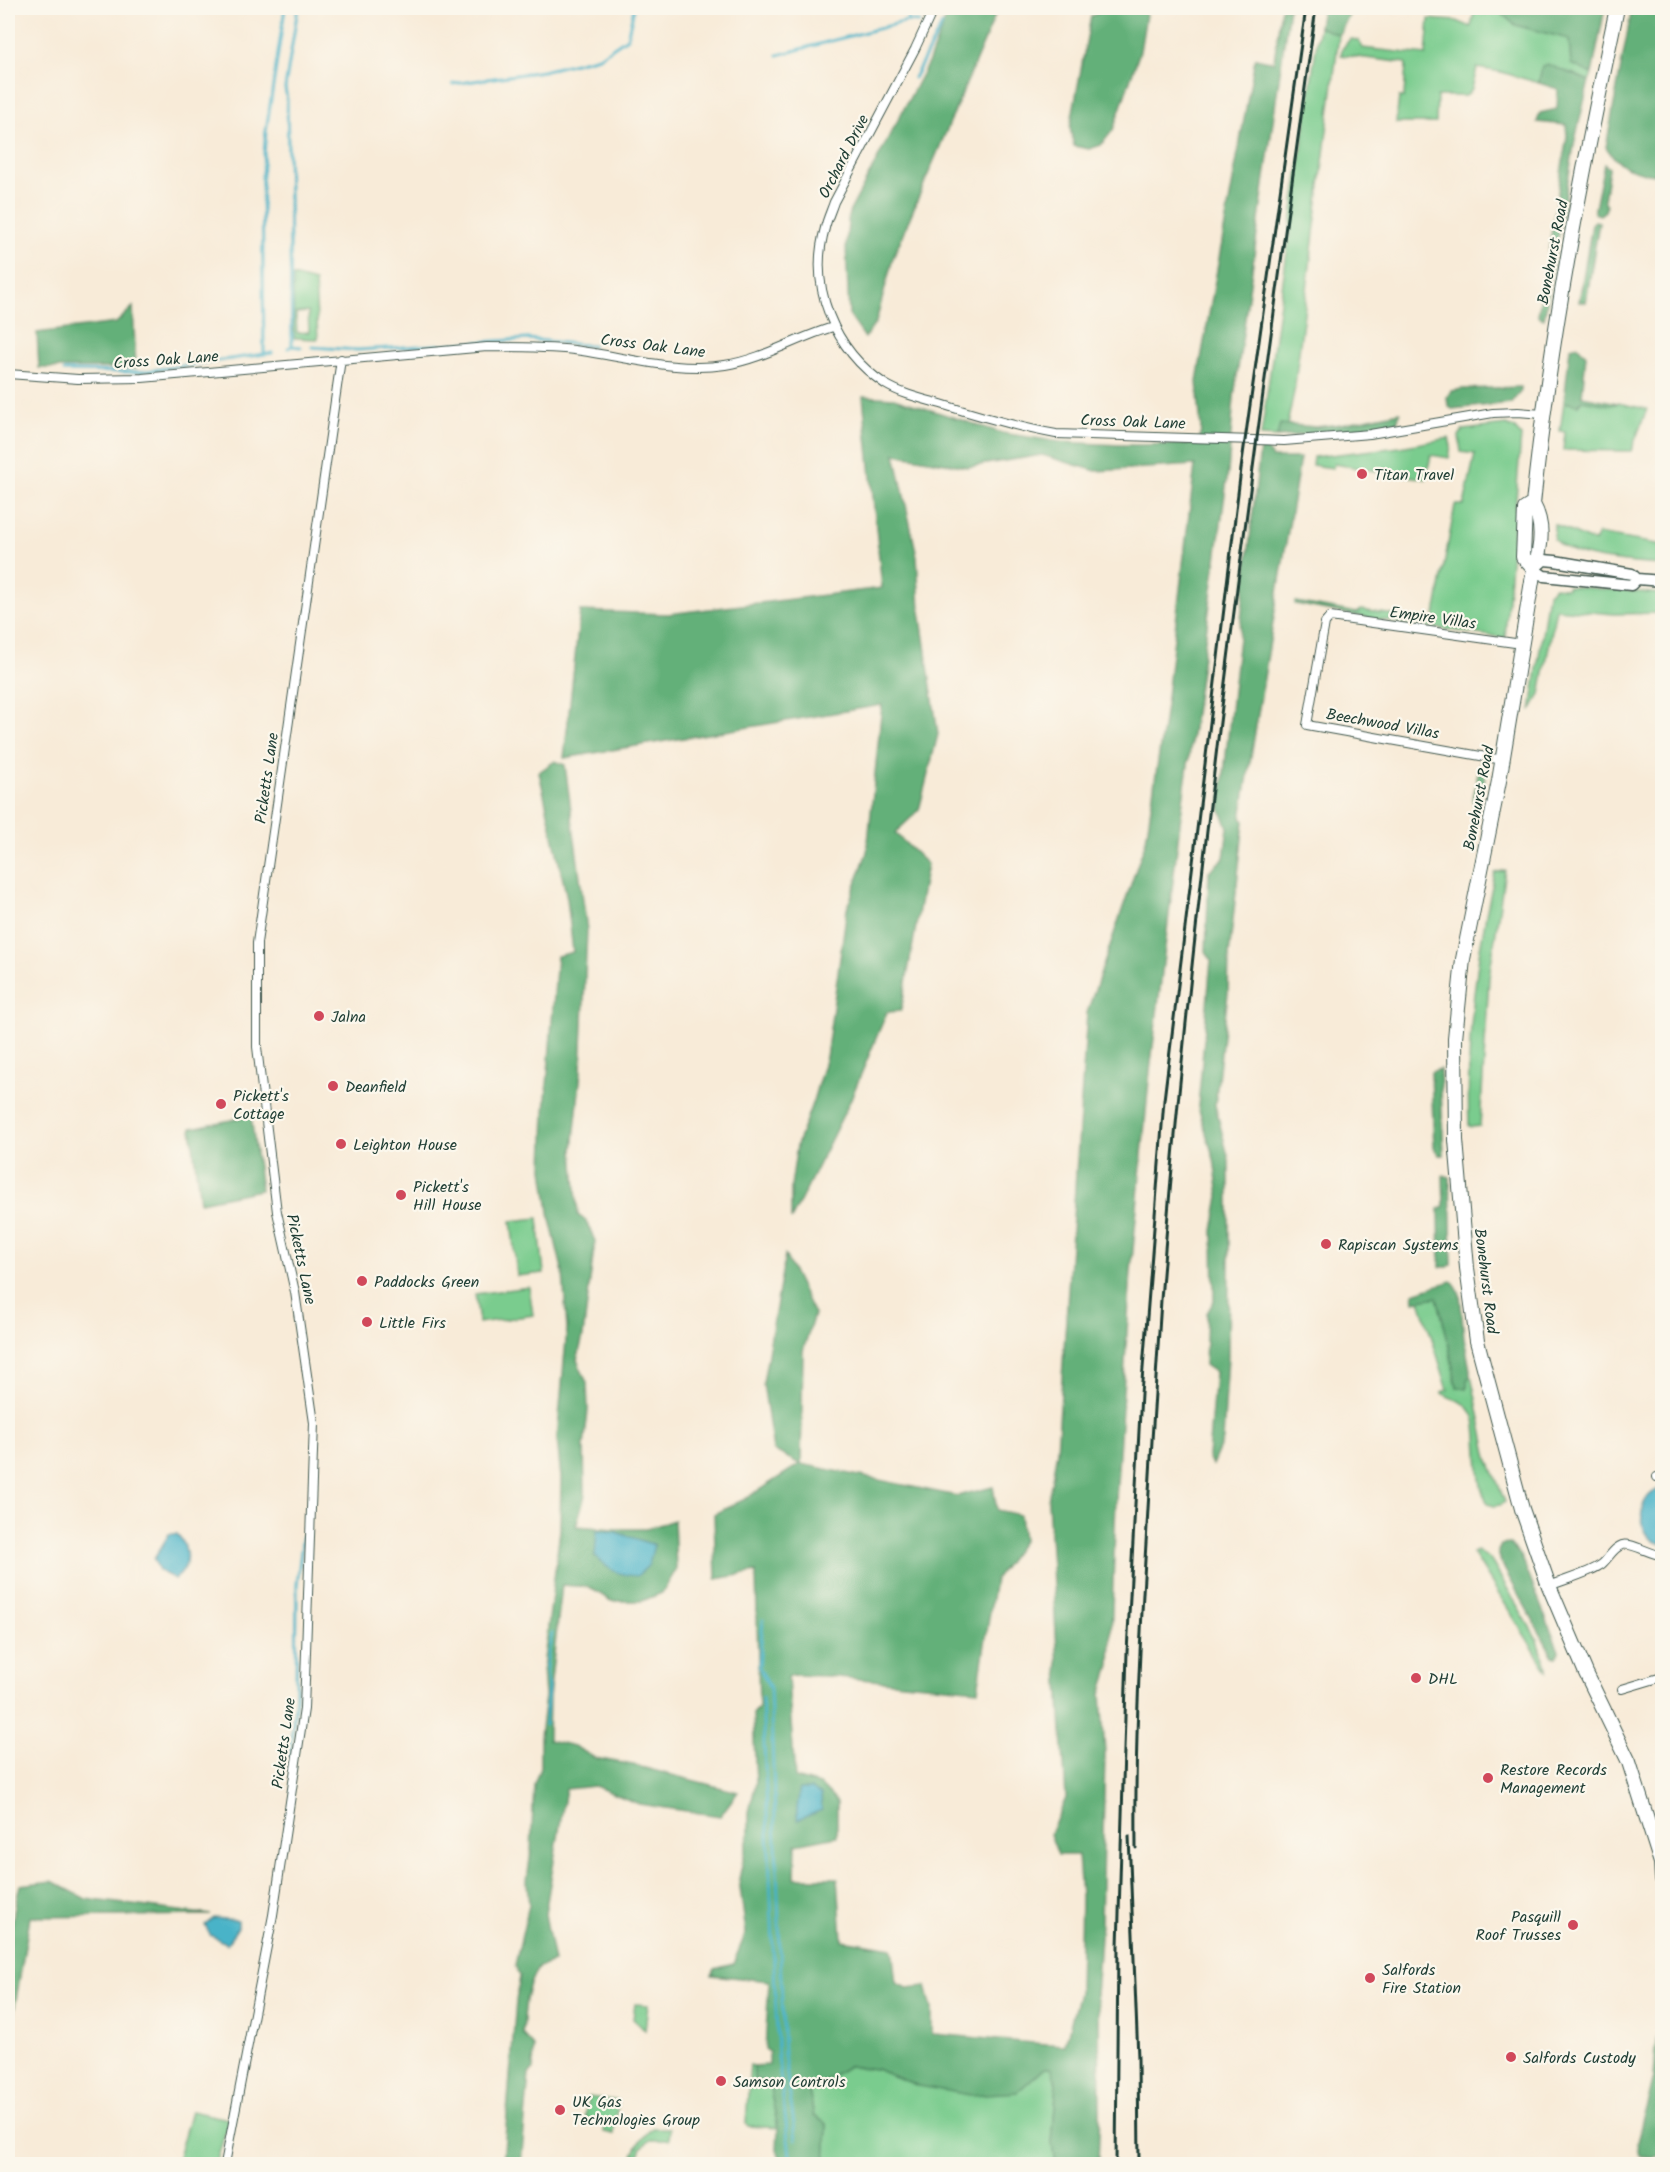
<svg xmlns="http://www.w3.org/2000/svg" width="1670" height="2172" viewBox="0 0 1670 2172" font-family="Kalam,sans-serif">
<rect width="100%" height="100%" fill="#fbf7ec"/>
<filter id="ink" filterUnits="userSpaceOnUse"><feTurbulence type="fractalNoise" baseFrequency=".0167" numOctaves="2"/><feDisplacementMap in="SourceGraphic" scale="12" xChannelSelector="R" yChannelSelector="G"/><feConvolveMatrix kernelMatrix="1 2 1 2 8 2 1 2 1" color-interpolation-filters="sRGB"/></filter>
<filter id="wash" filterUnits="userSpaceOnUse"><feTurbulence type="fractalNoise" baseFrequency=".008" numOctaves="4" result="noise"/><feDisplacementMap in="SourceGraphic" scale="24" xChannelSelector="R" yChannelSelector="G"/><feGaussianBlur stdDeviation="1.35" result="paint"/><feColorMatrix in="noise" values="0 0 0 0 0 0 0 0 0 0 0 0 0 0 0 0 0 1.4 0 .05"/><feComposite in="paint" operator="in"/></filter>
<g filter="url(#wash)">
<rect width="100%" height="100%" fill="#f8ebd8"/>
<path fill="#7acc8e" stroke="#4c8461" stroke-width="1.5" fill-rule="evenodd" d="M1475,8H1501L1500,12L1515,25L1569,39L1571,63L1592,74L1589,81L1572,73L1542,67L1539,83L1501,72L1477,68L1472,89L1466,96H1437L1436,123H1396L1399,97H1404L1406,63L1341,55L1342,49L1350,39L1359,40L1362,48L1426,55L1429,19L1457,21L1471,27Z
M1319,27L1339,35L1294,392L1287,425H1280L1277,437L1261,436Z
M293,276L315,282L318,339L294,338ZM308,312L309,332L297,333L296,313Z
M1582,400L1610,405L1618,403L1647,409L1631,451L1563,450L1565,432L1560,431L1564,402L1578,405Z
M1506,425L1514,428L1521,436L1505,638L1374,619L1295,604V602L1357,613L1361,610L1434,621L1455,505H1464L1475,454L1461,452L1459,436L1463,430Z
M1449,438L1451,446L1449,458L1431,455L1426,479L1334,464L1333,468L1312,465L1313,457L1400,447Z
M1554,524L1594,542L1598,534L1662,545V565C1636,563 1570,560 1554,539Z
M1567,586L1662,594V613L1614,614L1556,609L1540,694L1531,711L1548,593L1555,587L1567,588Z
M1505,870L1489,978L1480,1126L1472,1127L1469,1126C1466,1040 1475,957 1495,873Z
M538,1218L544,1273L517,1276L511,1221Z
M529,1287L533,1315L479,1323L475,1294Z
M1437,1297L1446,1332L1457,1386L1471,1375L1488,1458L1505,1502C1470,1526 1482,1432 1474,1417C1464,1395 1452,1403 1442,1392L1448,1390L1420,1300Z
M1477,1551L1490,1559L1537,1639C1538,1651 1548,1660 1547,1671L1473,1553Z
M635,2004L648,2005L645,2030L633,2019Z
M750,2065L754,2066V2079L769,2083L778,2128L748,2126L746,2124Z
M848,2066L876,2069L919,2086L1017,2092L1044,2068H1051L1057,2083L1052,2142L1055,2164H825L827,2124L814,2116L809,2091Z
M588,2097L618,2101L614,2134L604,2132L605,2121L585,2118Z
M191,2111L229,2119L216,2164H176Z
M652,2128H670L669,2140H650L640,2149L638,2162H632C634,2146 642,2139 652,2128Z"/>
<path fill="#63b079" stroke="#417656" stroke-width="1.5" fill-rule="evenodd" d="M950,8H998L893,258L876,322L865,338L849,315L846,245L849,213L929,61Z
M1109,8H1147L1140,51L1113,130L1101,145L1089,149L1074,146L1070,128L1091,16Z
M1281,8H1289L1234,397L1228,472L1180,823L1149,1080L1131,1271L1116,1499L1110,1666L1101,1694L1105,1753L1101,1923L1096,1996L1099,2011L1100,2111L1098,2164H1055L1052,2142L1057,2083L1050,2068H1044L1017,2092L970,2095L919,2086L876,2069L848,2066L809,2091L814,2116L827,2124L825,2164H783L777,2150L778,2128L769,2083L754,2079V2066L769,2065V2052L765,2050L769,1981L712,1975L715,1969L733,1964L746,1933L739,1879L749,1833V1812L756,1783L753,1714L759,1707L756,1572L716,1579L714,1514L745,1499L800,1464L773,1450L763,1383L785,1255L814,1314L803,1351L801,1464L957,1496L993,1487L997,1510L1020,1515L1023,1541L995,1579L978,1690L827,1676L790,1675L788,1678L795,1778L820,1785L837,1802V1836L796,1844L795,1878H838L842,1940L892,1948L896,1983L907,1988L926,1986L932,2009V2034C976,2037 1020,2043 1065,2045L1079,1992L1081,1896L1078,1855H1058L1050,1834L1066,1798L1048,1501L1057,1451L1087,1013L1146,840L1164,721L1195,465L1096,471L1042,455L967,467L895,454L917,556L920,611L938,734L919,810L895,833L927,864L901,1011L887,1012L850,1101L791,1220V1186L797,1145L813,1101L826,1057L847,909L867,852L882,705L564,758L580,611L668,614L882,588L863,396L894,398L1002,433L1061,442L1120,445L1199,444L1201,429L1197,381L1255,58L1274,62Z
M1322,8H1349L1351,11L1339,35L1319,27Z
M1501,8H1605L1592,74L1571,64L1569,39L1515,25L1500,12Z
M1632,8H1662V169H1659L1653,175C1629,169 1620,168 1606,147Z
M1547,64L1589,81L1575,140L1544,319L1538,316L1567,136L1566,125L1537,122L1540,113L1557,109L1558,89L1539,83L1542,66Z
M1604,164L1609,168L1604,200L1607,205L1605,211L1600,215L1594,213Z
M1595,221L1599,222L1586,302H1579L1592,224Z
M133,307L136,368H39L37,333L116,323Z
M1578,346L1586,355L1582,396L1618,403L1610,405L1582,400L1578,405L1564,402L1570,348Z
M1521,387V391L1511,403L1452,409L1448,406L1447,397L1451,391L1463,389Z
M1400,412L1397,423C1377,429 1359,429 1339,431C1318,433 1298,436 1277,437L1280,424L1316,427L1341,424Z
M1260,448L1267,449L1272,458H1300L1241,818L1244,821L1229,955L1228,993L1215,1105L1229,1160V1268L1228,1356L1223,1440L1212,1465L1208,1456L1215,1372L1205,1365L1207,1313L1214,1301L1213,1231L1219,1196L1214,1159L1198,1107L1211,960L1206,951L1209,871L1224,858L1228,827L1220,809Z
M1481,759L1488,762L1479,806H1474L1473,798Z
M555,761L565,765L587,930L581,1071L573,1150L578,1215L586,1221L595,1241L583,1336L577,1360L587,1383L588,1410L584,1447L585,1495L576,1526L615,1529H646L674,1520L676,1570L662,1593L642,1601H611L589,1587L562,1585L549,1697L548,1740L574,1746L595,1758L633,1765L738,1792L720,1816L639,1804L595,1786L566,1789L545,1914L554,1962L539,1967C524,1988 525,2009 523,2034L534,2046L533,2070L529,2074L521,2164H503L516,2001L520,1976L515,1965L529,1905L527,1881L531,1851L534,1784L540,1768V1737L545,1696L543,1668L560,1530L561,1478L557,1439L567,1329L563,1273L550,1219L543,1169L545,1112L557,956L573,952L567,898L539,772ZM616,1532L654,1545L595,1556Z
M1440,1069L1444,1155H1439L1434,1148L1431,1072Z
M251,1116L261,1190L200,1202L191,1128Z
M1443,1175L1450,1177L1452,1264L1448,1267H1440L1439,1209L1444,1206Z
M1451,1281L1454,1283L1460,1294L1464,1338L1471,1375L1467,1380V1389L1457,1387L1446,1332L1437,1297L1414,1301L1413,1293Z
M1510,1544L1521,1556L1559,1651L1557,1657L1553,1656L1501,1563L1498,1551L1501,1545Z
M52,1881L86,1899L211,1915L30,1917L8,2047C7,1990 5,1941 20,1885Z
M1662,2015V2154L1652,2158L1641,2157L1638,2151L1637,2142L1654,2078L1656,2048Z"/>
<path fill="#49b3c8" stroke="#34787e" stroke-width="1.5" d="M1662,1487V1544C1643,1540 1636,1514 1647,1498C1650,1493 1657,1490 1662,1487Z
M597,1530L616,1532L654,1545L649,1565L637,1576C618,1575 608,1570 595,1556Z
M169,1534H177C189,1546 191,1568 175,1579L159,1571L154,1559Z
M799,1789H812L821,1795L822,1810L798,1820C794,1809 800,1801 799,1789Z
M214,1918L238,1920V1927L227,1944L210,1935L205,1925Z"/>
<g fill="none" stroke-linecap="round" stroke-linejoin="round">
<path stroke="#49b3c8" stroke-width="3" d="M907,21L919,22
M778,55L907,21L912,8
M914,78L942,25
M453,84L543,71L599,57L627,38L634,8
M292,346L301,347
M312,347L358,350L528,339L593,346
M288,348L292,346L287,100L285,88L298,8
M264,354L262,177L266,131L285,8
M64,371L140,372L272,353
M763,1620L759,1667L770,1688L784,2055L796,2139
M762,1698L778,2056L791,2164
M545,1725L548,1688L546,1664L552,1633
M289,1756L296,1698L297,1584L303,1535"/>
</g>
</g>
<g filter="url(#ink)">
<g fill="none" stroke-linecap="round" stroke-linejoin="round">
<g stroke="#40574d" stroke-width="10">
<path id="minor" d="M934,8L915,49L834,202C831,211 827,219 825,228C808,287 834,350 885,384C901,394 923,399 941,404C979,416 1017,427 1056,434L1284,441L1370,434L1493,413L1518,412L1542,414
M8,374L78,379L142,378L487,347C516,347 545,347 574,350C623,356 676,373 725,365C763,359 796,338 833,327
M1503,760L1307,725L1325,623L1330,617L1522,644
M1657,1477L1662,1476
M1549,1586C1564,1580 1590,1573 1602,1564C1609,1558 1613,1548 1622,1545C1633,1542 1650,1555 1662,1555
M1622,1689L1662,1677
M225,2164L273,1915L304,1709L314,1423L295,1292L277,1212L257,1047V943L341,359"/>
</g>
<g stroke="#40574d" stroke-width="13">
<path id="tertiary" d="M1637,579L1632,574L1555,561L1544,560L1534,569L1544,576L1631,585L1637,579L1662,581"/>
</g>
<g stroke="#40574d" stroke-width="16">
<path id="primary" d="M1617,8C1582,172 1550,337 1533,504C1544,524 1542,547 1534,569L1499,781L1463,959L1455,1038L1456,1140L1467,1268L1477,1341L1522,1509L1549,1586L1586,1673L1629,1762L1662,1866
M1533,504L1525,509L1523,557L1534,569
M1661,1863L1662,1879"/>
</g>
<use href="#minor" stroke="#fff" stroke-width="8"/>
<use href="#tertiary" stroke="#fff" stroke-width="10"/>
<use href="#primary" stroke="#fff" stroke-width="14"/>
<path stroke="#1f3d34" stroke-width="3" d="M1129,1836L1138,2058L1139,2164
M1136,1848C1135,1752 1139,1656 1145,1560C1150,1473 1155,1387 1161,1300C1194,867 1257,437 1316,8
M1116,2164L1118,1946L1127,1652L1141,1394L1164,1100L1241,469L1306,8"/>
</g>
</g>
<g fill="#d1495b" stroke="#fbf7ec" stroke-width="2">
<circle cx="1362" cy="474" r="6"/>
<circle cx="319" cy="1016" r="6"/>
<circle cx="333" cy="1086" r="6"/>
<circle cx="221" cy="1104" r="6"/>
<circle cx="341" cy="1144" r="6"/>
<circle cx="401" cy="1195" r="6"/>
<circle cx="1326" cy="1244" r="6"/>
<circle cx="362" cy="1281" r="6"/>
<circle cx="367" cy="1322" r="6"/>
<circle cx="1416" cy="1678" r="6"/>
<circle cx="1488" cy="1778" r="6"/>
<circle cx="1573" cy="1925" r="6"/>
<circle cx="1370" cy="1978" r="6"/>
<circle cx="1511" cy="2057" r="6"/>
<circle cx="721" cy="2081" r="6"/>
<circle cx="560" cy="2110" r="6"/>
</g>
<g text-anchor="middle" stroke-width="4.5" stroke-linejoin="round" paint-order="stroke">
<g font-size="16" fill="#1f3d34" stroke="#fbf7ec">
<text transform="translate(843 156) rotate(-63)" y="6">Orchard Drive</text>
<text transform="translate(1552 252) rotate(-79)" y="6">Bonehurst Road</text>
<text transform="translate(653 345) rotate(7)" y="6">Cross Oak Lane</text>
<text transform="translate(166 359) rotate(-4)" y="6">Cross Oak Lane</text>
<text transform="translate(1133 421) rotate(2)" y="6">Cross Oak Lane</text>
<text transform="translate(1433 617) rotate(8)" y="6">Empire Villas</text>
<text transform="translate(1383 723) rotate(10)" y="6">Beechwood Villas</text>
<text transform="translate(266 778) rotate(-82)" y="6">Picketts Lane</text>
<text transform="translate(1478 798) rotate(-79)" y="6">Bonehurst Road</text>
<text transform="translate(302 1259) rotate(78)" y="6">Picketts Lane</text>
<text transform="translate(1487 1281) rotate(83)" y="6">Bonehurst Road</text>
<text transform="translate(283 1743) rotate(-82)" y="6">Picketts Lane</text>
</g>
<g font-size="16" fill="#1f3d34" stroke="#fbf7ec" text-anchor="start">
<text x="1374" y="480">Titan Travel</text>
<text x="331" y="1022">Jalna</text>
<text x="345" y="1092">Deanfield</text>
<text x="233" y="1101">Pickett's<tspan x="233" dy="18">Cottage</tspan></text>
<text x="353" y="1150">Leighton House</text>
<text x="413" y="1192">Pickett's<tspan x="413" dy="18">Hill House</tspan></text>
<text x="1338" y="1250">Rapiscan Systems</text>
<text x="374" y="1287">Paddocks Green</text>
<text x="379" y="1328">Little Firs</text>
<text x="1428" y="1684">DHL</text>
<text x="1500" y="1775">Restore Records<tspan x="1500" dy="18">Management</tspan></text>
<text x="1561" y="1922" text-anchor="end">Pasquill<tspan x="1561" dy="18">Roof Trusses</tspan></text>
<text x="1382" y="1975">Salfords<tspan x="1382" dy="18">Fire Station</tspan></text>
<text x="1523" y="2063">Salfords Custody</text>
<text x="733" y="2087">Samson Controls</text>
<text x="572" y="2107">UK Gas<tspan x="572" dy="18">Technologies Group</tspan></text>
</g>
</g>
<rect width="1670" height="2172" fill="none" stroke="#fbf7ec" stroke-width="30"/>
</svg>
